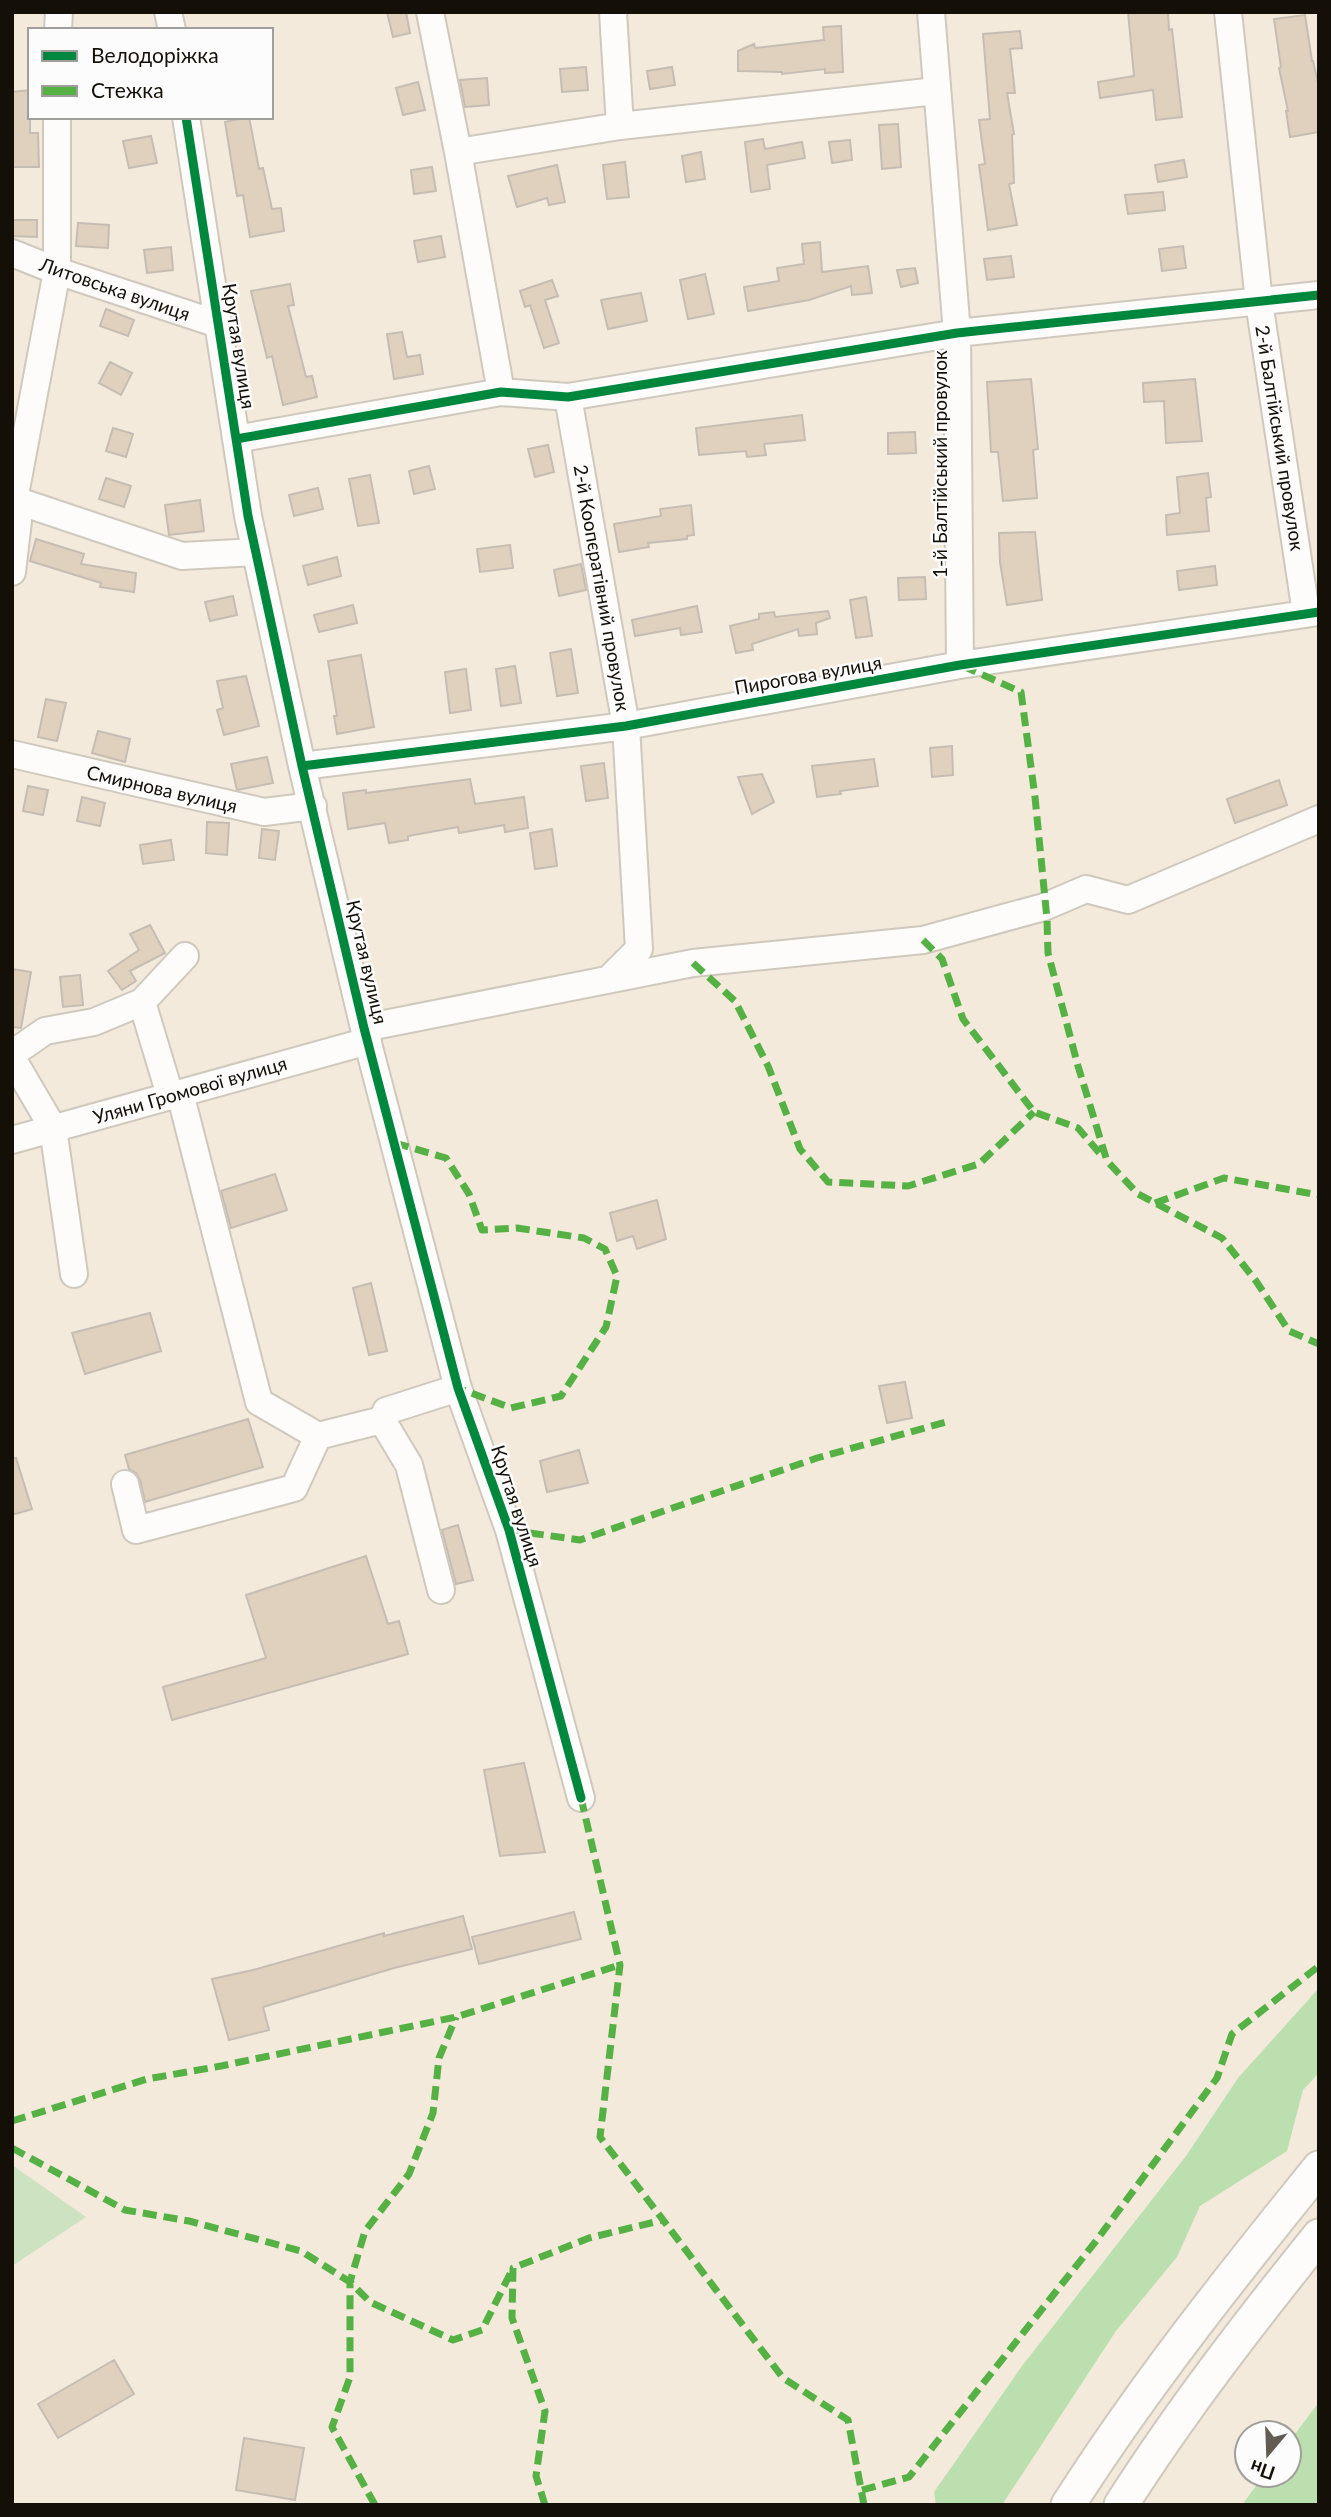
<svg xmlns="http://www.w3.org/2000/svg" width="1331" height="2517" viewBox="0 0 1331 2517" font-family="Lato,sans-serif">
<rect width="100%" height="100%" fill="#f3eadc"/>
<path fill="#cce2c0" d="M12,2165L86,2217L12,2266Z"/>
<path fill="#bcdfaf" d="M1319,1988V2073L1303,2090L1287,2151L1200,2206L1177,2257L1116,2331L1002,2505H936L934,2492L1022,2366L1186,2156L1238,2078Z
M1319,2402V2505H1242L1264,2475H1289V2442Z"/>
<path fill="#e0d1bf" stroke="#c5bdb3" stroke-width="2" d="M387,12H406L410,33L393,37Z
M1128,12H1168L1169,30L1172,29L1182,117L1156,120L1153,90L1100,98L1098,82L1134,76Z
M1305,15L1312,61H1313L1319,87V132L1290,137L1286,111H1288L1279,68L1281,67L1274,19Z
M841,26L843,72L825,73V69L782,74V72L738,71V51L754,44L755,48L824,40L823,27Z
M1020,31L1022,48L1010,49L1015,93H1007L1014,134L1012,135L1014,183L1009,184L1017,225L988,230L979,165L985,164L979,120L990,119L983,34Z
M586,67L588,90L562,92L560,69Z
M672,67L675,85L650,89L647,71Z
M487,78L489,105L465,107L460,80Z
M418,82L425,110L403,115L396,88Z
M30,90V133H38L39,167H12V92Z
M249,117L259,169L263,168L272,209L281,208L284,231L250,237L243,195L237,196L225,122Z
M898,124L901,167L882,169L879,125Z
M151,136L157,163L129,168L123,141Z
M763,139L765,149L802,142L805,158L767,165L770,189L751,192L745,142Z
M850,140L852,160L832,163L829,142Z
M701,152L705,179L686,182L682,156Z
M1184,160L1187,177L1158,182L1155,165Z
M625,162L629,197L607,199L603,165Z
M557,165L565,202L549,205L547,198L517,207L508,176Z
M432,167L436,191L414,194L411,170Z
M1163,192L1165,210L1128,214L1125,195Z
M12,220H37V237L12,236Z
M78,223L109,225L108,248L76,246Z
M441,236L445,257L418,262L414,241Z
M820,242L822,272L868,266L872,293L852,295L851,286L809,300L748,311L744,287L779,281L777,268L804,264L802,244Z
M1183,246L1186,268L1162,271L1159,249Z
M171,247L173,270L147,273L144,250Z
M1011,256L1014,277L987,280L984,259Z
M915,268L918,283L901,287L897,270Z
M705,274L714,314L688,319L680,280Z
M552,280L558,296L545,300L559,343L544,348L530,305L525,307L520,291Z
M290,284L294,305L288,306L306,377L312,376L317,397L283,405L272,356L267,358L251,291Z
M641,293L647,321L608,329L601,300Z
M106,309L134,320L128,336L100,326Z
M402,332L407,357L420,355L423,374L394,379L387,334Z
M110,362L132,373L121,395L99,383Z
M1031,379L1038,449L1033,450L1037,498L1003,501L998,452H991L987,382Z
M1195,379L1202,441L1166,443L1164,401L1144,402L1143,383Z
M802,415L805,440L764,444L766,455L747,457L746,451L699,455L696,428Z
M113,428L133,434L126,457L106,451Z
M915,432L916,453L888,454V433Z
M548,445L554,472L535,477L528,449Z
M429,466L435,489L414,494L409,471Z
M1208,473L1211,497L1206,498L1209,531L1167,535L1166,515L1180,513L1177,477Z
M370,475L379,523L358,526L349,479Z
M106,478L131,486L124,507L99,499Z
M318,488L323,509L294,516L289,495Z
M200,500L204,531L169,535L165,505Z
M691,505L694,535L687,536V539L648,543L649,547L619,552L614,524L661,516L660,509Z
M1035,532L1042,600L1007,605L1000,562L999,533Z
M36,539L84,554L81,564L136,573L134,592L100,587L101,583L30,561Z
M510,545L513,568L480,572L477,549Z
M337,557L341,576L308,585L303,566Z
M581,564L586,590L559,596L554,570Z
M1215,566L1217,585L1179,590L1177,571Z
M925,577L926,599L899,600L898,578Z
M233,596L237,615L210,621L205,602Z
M866,597L872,636L856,638L850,600Z
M353,605L357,623L319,632L314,615Z
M697,606L702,632L681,635L680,628L635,636L632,620Z
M828,611L830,618L816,623L817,634L799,636L798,629L752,644L753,650L736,653L730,626L759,619V614L774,612L775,617Z
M571,649L578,693L557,696L550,653Z
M361,655L374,727L337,734L334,716H337L328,661Z
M515,666L521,703L501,706L496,669Z
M466,669L471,710L450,713L445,672Z
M246,676L259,726L224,735L217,710L223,708L217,681Z
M46,699L66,703L57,741L38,737Z
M98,731L130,739L125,762L92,753Z
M952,746L953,775L932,777L930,748Z
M267,757L273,783L237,790L231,764Z
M874,759L878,786L840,791L841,794L817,797L812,766Z
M604,763L608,798L586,801L581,766Z
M762,774L774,802L752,814L738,777Z
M470,779L475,804L524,797L528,828L505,832L504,825L459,833L458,827L408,836V840L389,843L385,823L348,829L343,793L366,790V793Z
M1279,780L1287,805L1235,823L1227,799Z
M28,786L48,790L43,815L23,811Z
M82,797L105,803L100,826L77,821Z
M207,822L229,823L227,855L206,853Z
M262,829L279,831L275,860L259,858Z
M552,829L557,866L535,869L530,833Z
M171,840L174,860L143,864L140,845Z
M150,925L165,953L130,971L136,981L122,990L108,971L139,950L130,934Z
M12,969L31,972L21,1028L12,1027Z
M80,975L83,1005L63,1007L60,977Z
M275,1174L287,1210L231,1228L221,1191Z
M657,1200L666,1239L637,1249L633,1236L617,1241L610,1213Z
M371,1283L387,1351L369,1355L353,1288Z
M150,1313L161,1351L85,1374L72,1333Z
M905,1382L912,1418L887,1423L879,1386Z
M248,1419L263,1467L145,1502L140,1480L136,1473L129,1469L125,1455Z
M579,1450L588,1483L547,1492L540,1461Z
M16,1458L32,1509L12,1515V1459Z
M458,1525L473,1580L456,1584L442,1530Z
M366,1556L388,1624L399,1621L408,1654L172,1720L163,1687L266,1658L246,1595Z
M524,1763L545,1852L500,1856L484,1770Z
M574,1912L581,1939L479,1964L472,1937Z
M463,1916L472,1949L394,1968L263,2007L269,2030L229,2040L212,1979L253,1970L384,1933V1936Z
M114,2360L134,2394L58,2438L38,2404Z
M244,2438L304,2448L295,2500L236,2490Z"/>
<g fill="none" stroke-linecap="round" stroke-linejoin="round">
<g stroke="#cfc8bd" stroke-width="30">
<path id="minor" d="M168,12L172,30
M430,12L458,152L501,392
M613,12L620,126
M931,12L957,333L960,665
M1228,12L1259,302L1306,613
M58,30L59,12
M186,117L248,516L302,766L364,1028L458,1388L509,1530L581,1798
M458,152L620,126L936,91
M12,253L57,271L218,324
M568,397L626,726L639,949L610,978
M236,439L501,392L568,397L957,333L1319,295
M12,499L182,556L256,552
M12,572L18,521L14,500L57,271V117
M12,754L264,812L313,806
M302,766L626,726L960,665L1319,612
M142,1002L170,1095
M364,1028L693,963L923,940L1044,907L1086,889L1128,900L1319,819
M12,1054L45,1031L94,1022L142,1002L185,956
M12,1058L53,1128L74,1274
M180,1093L259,1402L318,1436L382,1420L409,1465L441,1590
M12,1140L368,1041
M382,1420L386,1411L458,1388
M125,1484L136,1530L294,1488L318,1436"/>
</g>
<g stroke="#cfc8bd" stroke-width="37">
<path id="major" d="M1068,2505C1144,2386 1231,2277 1319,2168
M1121,2505C1181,2411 1249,2323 1319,2236"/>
</g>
<use href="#minor" stroke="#fdfcfa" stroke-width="26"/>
<use href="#major" stroke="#fdfcfa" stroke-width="33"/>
<path stroke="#55b144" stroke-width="7" stroke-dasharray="14 7" stroke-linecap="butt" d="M963,666L1021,692L1035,797L1047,919L1048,953L1078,1066L1107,1161L1138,1194L1222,1238L1256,1281L1289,1331L1319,1344
M923,940L942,959L963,1019L1034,1112L1078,1128L1102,1156
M693,963L735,1001L768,1066L800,1149L828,1182L908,1186L979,1164L1034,1112
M395,1143L446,1158L469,1194L482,1230L517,1228L584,1238L605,1249L617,1276L606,1327L561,1396L511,1408L458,1388
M1155,1203L1224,1178L1319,1195
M509,1530L580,1540L817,1458L946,1422
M581,1798L620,1965L600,2137L783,2378L848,2420L864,2505
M12,2121L147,2079L221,2066L456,2017L620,1965
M12,2148L125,2210L189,2221L301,2251L350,2282L370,2302L453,2340L482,2330L513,2268
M862,2490L909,2477L1096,2241L1217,2078L1232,2034L1319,1966
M375,2505L332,2427L350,2377V2282L365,2231L409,2174L433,2113L439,2058L456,2017
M545,2505L536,2476L545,2411L512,2318L513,2268L589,2238L663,2220"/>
<g stroke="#fcfcfc" stroke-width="13">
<path id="cycleway" d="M186,117L248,516L302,766L364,1028L458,1388L509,1530L581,1798
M236,439L501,392L568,397L957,333L1319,295
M302,766L626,726L960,665L1319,612"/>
</g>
<use href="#cycleway" stroke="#00873e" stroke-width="9"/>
</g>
<g text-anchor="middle" stroke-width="5" stroke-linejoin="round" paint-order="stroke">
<g font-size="19" fill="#151007" stroke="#fcfcfc">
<text transform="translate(115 289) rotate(19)" y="7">Литовська вулиця</text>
<text transform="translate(239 346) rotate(81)" y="7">Крутая вулиця</text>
<text transform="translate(1280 438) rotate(81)" y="7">2-й Балтійський провулок</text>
<text transform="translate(940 464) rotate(-90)" y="7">1-й Балтійський провулок</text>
<text transform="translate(602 588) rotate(80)" y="7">2-й Коопєратівний провулок</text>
<text transform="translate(808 675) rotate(-10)" y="7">Пирогова вулиця</text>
<text transform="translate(162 789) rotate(13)" y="7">Смирнова вулиця</text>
<text transform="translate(367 962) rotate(77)" y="7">Крутая вулиця</text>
<text transform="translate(190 1090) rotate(-16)" y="7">Уляни Громової вулиця</text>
<text transform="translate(517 1506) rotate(72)" y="7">Крутая вулиця</text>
</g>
</g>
<rect width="1331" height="2517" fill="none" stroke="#151007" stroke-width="28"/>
<rect x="28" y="28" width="245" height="91" fill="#fcfcfc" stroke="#a09e9a" stroke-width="2"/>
<rect x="42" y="51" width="35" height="10" fill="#00873e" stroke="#a09e9a" stroke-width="2"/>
<text x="91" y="63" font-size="21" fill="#151007">Велодоріжка</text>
<rect x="42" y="86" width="35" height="10" fill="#55b144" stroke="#a09e9a" stroke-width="2"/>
<text x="91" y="98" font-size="21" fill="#151007">Стежка</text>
<g transform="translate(1268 2454) rotate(199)"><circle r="33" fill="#fcfcfc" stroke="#a09e9a" stroke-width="2"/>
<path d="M0-5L12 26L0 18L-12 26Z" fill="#635c52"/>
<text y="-10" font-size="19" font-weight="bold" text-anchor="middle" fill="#151007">Пн</text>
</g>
</svg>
